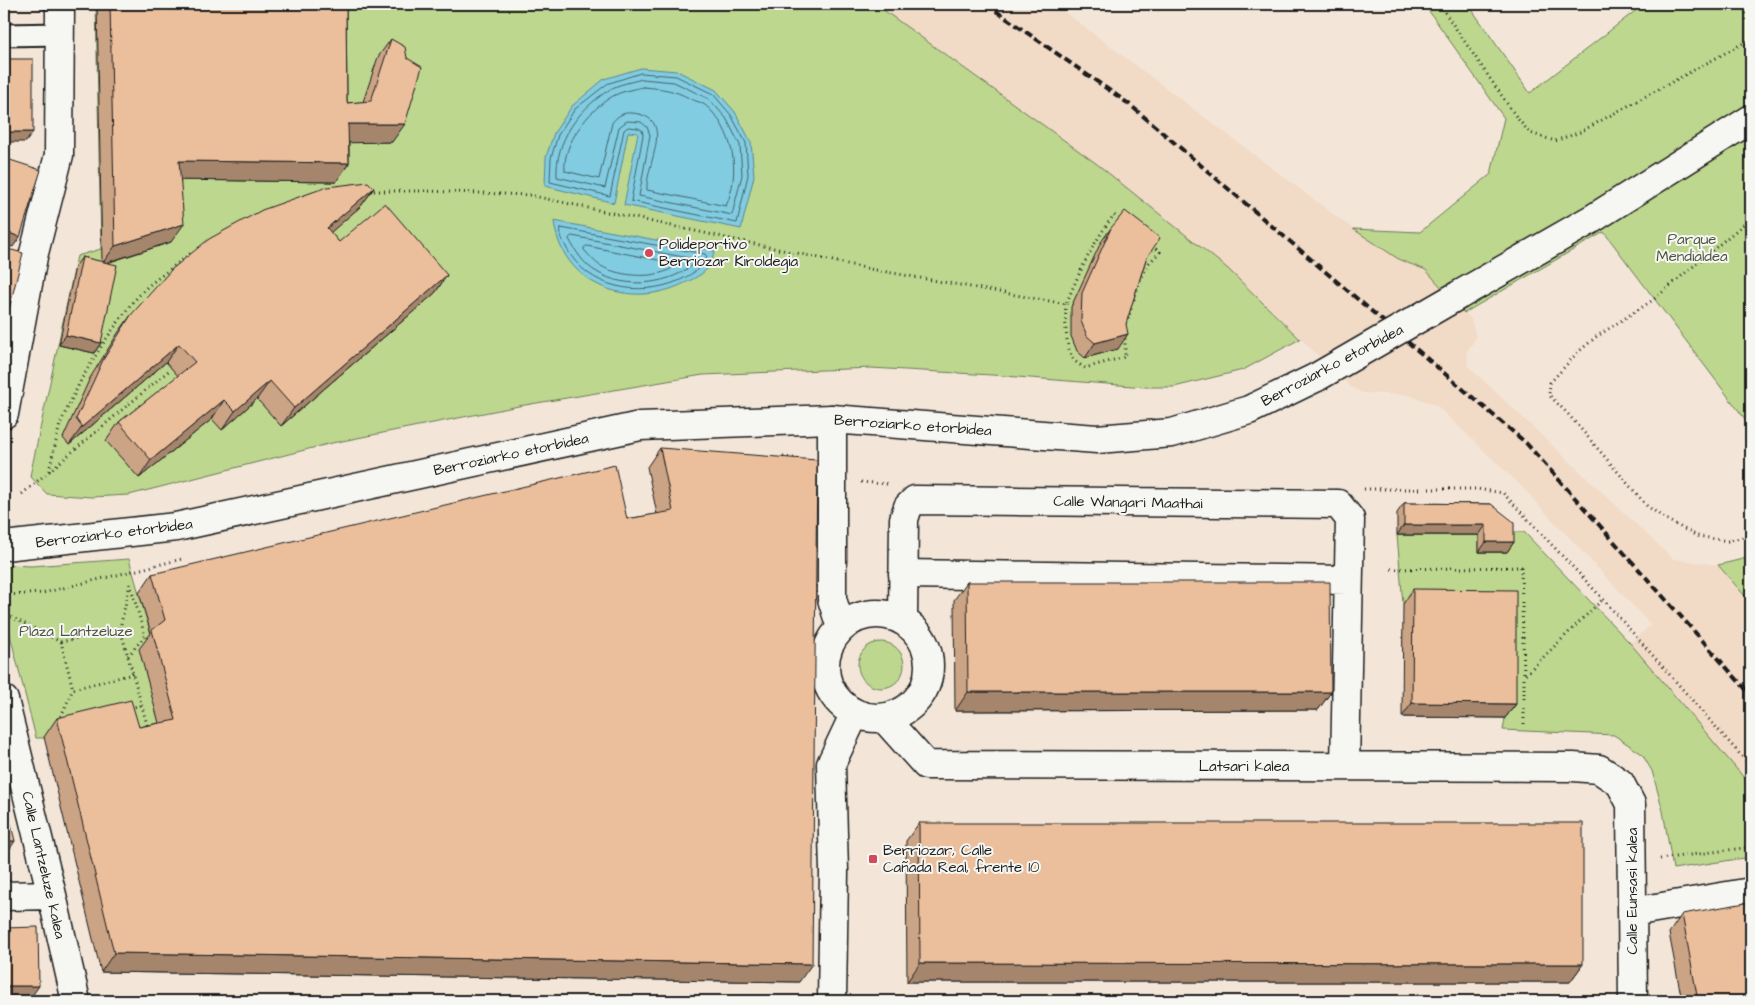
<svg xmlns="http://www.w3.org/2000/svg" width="1755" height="1005" viewBox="0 0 1755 1005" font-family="'Architects Daughter',sans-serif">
<rect width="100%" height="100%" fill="#f3e6d8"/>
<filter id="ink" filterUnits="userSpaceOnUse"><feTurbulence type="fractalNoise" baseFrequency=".02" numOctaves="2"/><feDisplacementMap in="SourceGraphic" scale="10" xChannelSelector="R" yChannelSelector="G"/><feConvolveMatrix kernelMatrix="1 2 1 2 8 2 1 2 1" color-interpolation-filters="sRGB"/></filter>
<g filter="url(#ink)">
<path fill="#f1dac6" d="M875,4H1054L1353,229L1400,260L1426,270L1471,319L1476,338L1467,351L1468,366L1673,559L1718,565L1751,603V788L1630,643L1651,625L1520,485L1436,405L1409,395L1363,393L1351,387L1227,268L1097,164Z"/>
<path fill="#bdd78f" stroke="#6c7a56" d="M96,4H875L1097,164L1227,268L1300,339L1243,370L1174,387H1145L992,375L871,368L703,375L519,406L332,443L129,495L91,497L47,494L30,476L77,256L101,249Z
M1424,4H1468L1530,93L1644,4H1751V427L1604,232L1464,313L1426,270L1400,260L1353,229L1420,232L1491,174L1504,118Z
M1507,532H1524L1630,643L1751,786V857L1673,869L1663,811L1652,771L1642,754L1614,735L1503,730L1505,718L1403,604L1397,535H1479V552H1507Z
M1751,557V603L1718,565Z
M129,559L152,638L163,738H36L4,611V572L10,565L31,566Z
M858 665a23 23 0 1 1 46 0a23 23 0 1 1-46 0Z"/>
<path fill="#81cce1" stroke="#598692" d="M641,68L677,71L716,90L735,112L751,142L754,176L741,229L624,205L638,133L628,132L614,203L545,186L546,157L554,133L572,106L604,79Z
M554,221L715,251C713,256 711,264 707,269C701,276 687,282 678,286C624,309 561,282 554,221Z"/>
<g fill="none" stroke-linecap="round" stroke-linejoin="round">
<path stroke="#44626b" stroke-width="1" d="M641,73L676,76L713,94L731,115L746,143L748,175L737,223L631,201L643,135L642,130L638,128L628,127L624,130L610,196L550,182L551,158L558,135L575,109L607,84Z
M642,79L674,82L709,99L726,118L740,145L742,175L732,215L639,196L650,135L647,127L641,122L627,121L619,127L605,188L557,177C555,140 579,109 609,90C618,84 632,82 642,79Z
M643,87C664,89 672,89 691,99C695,101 701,102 705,105C734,129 741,173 726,206L647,190C645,164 678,117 632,113C623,112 617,116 612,123L599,179L565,171C562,143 590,109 613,96C622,91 634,89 643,87Z
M561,228L705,254L707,257C702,269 689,276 678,281C639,297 589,289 567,249C564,242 559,236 561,228Z
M572,236L694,259L696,262C672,285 625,290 597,272C584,265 576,252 569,239Z
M587,246L673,263L675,266C658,280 620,277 601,266C595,263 589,255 584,250V248Z"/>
<g stroke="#1c1c1c" stroke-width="25">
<path id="pedestrian" d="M4,35L61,34"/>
</g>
<g stroke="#1c1c1c" stroke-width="31">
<path id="minor" d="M4,414L33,257L59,155L60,4
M832,419V599L841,628
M903,574L1348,580
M825 666a52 52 0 1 1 104 0a52 52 0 1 1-104 0Z
M903,620L904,519L908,507L915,500L1338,504L1350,519L1345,766
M4,700L52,895L76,1001
M884,718L926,765L1573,767L1599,769L1620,783L1631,804L1633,1001
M4,896L52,895
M1632,912L1751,892
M832,1001L834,871L831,764L855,713"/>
</g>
<g stroke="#1c1c1c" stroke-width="31">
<path id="tertiary" d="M1459,295L1592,219L1751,119
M4,546L176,527L640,426L832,419L1097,439L1172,433L1249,410L1317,377"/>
</g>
<path stroke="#1c1c1c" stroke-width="3" stroke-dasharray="1 4" stroke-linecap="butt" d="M1439,4L1517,118L1530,133L1555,141L1580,132L1751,39
M369,191H426L529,195L870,269L1066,304C1079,273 1093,242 1114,215L1122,222
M1751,218L1653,300L1596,337L1577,353L1550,383L1549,395L1568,414L1647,506L1669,521L1697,536L1728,541L1751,535
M1066,304C1065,318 1065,351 1075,361C1078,364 1082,366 1085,368L1125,357V335
M1128,319L1139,283L1149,263L1160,252L1152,246
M783,457L802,459
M49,471L60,424L82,378L104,342L131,304L148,286L191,253
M861,482L887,484
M1364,489H1477L1503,493L1603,599L1751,767
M22,494L172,368
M1391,569L1521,567L1524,676
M130,584L120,628L148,728
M4,595L43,593L182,559
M11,617L61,642
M120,628L61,642L73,689L133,674
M128,656L145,636L130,584
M130,708L141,705
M59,721L73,689
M1524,724V676L1603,599
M1660,859L1751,847"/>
<use href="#pedestrian" stroke="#f6f6f2" stroke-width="21"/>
<use href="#minor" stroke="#f6f6f2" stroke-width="28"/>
<use href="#tertiary" stroke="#f6f6f2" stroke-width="28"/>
<path stroke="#1c1c1c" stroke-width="4" stroke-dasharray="8 4" stroke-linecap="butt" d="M986,4L1129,104L1526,443L1751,695"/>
<g stroke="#1c1c1c" stroke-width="31" stroke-linecap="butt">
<path id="tertiary-bridge" d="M1317,377L1459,295"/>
</g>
<use href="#tertiary-bridge" stroke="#f6f6f2" stroke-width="28"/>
</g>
<path fill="#cba486" stroke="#1c1c1c" d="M97,4H346L347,103L363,102L378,57L391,39L392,142H349V163L336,182L181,180L171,242L107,263L101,343L94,353L59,345L75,267L82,257L102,262Z
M374,188L361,206L330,232L339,242L447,275L435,293L281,426L257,399L222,430L212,419L139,478L106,441L119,422L178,376L166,362L69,445L63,438L90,378L118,333L131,315Z
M1111,228L1146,259L1118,349L1085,358L1077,351L1071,336V307L1101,242Z
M660,448L799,982L101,972L44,737L57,718L139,727L159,723L139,649L151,633L139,593L152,574L627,519L657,514L647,467Z
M1404,503L1491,504L1514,542L1507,552H1479V535H1397V513Z
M967,582L1331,692L1318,710L955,711L954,600Z
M1413,589L1516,704L1505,718L1402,717L1403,604Z
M919,823L1583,964L1570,982H907L906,841Z
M1682,914L1751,1001H1682L1669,933Z"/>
<path fill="#a5866d" stroke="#1c1c1c" d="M348,124H405L392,142L336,143Z
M4,132H33L26,142H4Z
M179,161L349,163L336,182L166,180Z
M374,188L361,206L314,247L327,228Z
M184,224L171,242L102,264L115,246Z
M4,231L20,237L13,247L4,244Z
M447,275L435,293L281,426L294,408Z
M1128,334L1118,349L1085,358L1095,343Z
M66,335L101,343L94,353L59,345Z
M179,344L166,362L69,445L82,427Z
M270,381L257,399L222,430L235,411Z
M224,400L212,419L139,478L151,460Z
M1404,525H1486L1479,535H1397Z
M1486,542H1514L1507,552H1479Z
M968,692H1331L1318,710L955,711Z
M1412,703L1516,704L1505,718L1402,717Z
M4,841H15L4,858Z
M114,953L812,964L799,982L101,972Z
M920,963L1583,964L1570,982H907Z
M4,986H39L29,1000L4,1001Z"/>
<path fill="#ecbf9c" stroke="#1c1c1c" d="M110,4H346L347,103L371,101L391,39L405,47L407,58L422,67L405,124H348L349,163L179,161L184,224L115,246Z
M4,59H33V132H4Z
M4,158L41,170L20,237L4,231Z
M368,182L374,188L327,228L339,242L385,203L447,275L294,408L270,381L235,411L224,400L151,460L119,422L195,362L179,344L82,427L76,419L103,360L131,315L172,269L209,239L262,210L327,187Z
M1125,211L1160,238L1146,259L1126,324L1128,334L1095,343L1087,336L1081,321L1082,293L1111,228Z
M4,248L23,253L6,321H4Z
M82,257L117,265L101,343L66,335Z
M660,448L817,460L812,964L114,953L57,718L131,700L139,727L176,720L152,630L165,620L152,574L615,465L627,519L673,511Z
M1404,503L1491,504L1514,522V542H1486V525H1404Z
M967,582H1330L1331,692H968Z
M1413,589L1516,590V704L1412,703Z
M4,797L15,841H4Z
M919,823H1583V964L920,963Z
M1751,902V1001H1698L1682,914Z
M38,927L39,986H4V928Z"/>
</g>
<g fill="#d1495b" stroke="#f6f6f2" stroke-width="2">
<circle cx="649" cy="253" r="5"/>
<rect x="868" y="854" width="10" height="10" rx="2.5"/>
</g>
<g text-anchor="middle" stroke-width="4" stroke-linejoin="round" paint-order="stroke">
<g font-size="15" fill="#4c543e" stroke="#f6f6f2">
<text x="1692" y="244">Parque<tspan x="1692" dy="17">Mendialdea</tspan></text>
<text x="76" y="636">Plaza Lantzeluze</text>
</g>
<g font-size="15" fill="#1c1c1c" stroke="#f6f6f2" text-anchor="start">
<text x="659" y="249">Polideportivo<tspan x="659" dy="17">Berriozar Kiroldegia</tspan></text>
<text x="883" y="855">Berriozar, Calle<tspan x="883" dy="17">Cañada Real, frente 10</tspan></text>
</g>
<g font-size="15" fill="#1c1c1c" stroke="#f6f6f2">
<text transform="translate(1332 365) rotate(-28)" y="5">Berroziarko etorbidea</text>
<text transform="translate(913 425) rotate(4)" y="5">Berroziarko etorbidea</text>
<text transform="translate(511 454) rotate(-12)" y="5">Berroziarko etorbidea</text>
<text transform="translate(1128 502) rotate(1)" y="5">Calle Wangari Maathai</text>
<text transform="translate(114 533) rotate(-7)" y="5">Berroziarko etorbidea</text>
<text x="1244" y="771">Latsari kalea</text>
<text transform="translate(44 865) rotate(77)" y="5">Calle Lantzeluze kalea</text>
<text transform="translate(1632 891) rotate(-90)" y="5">Calle Eunsasi kalea</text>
</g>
</g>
<rect width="1755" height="1005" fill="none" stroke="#f6f6f2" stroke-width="20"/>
<rect x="10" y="10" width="1735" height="985" fill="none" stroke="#1c1c1c" stroke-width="2" filter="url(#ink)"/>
</svg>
